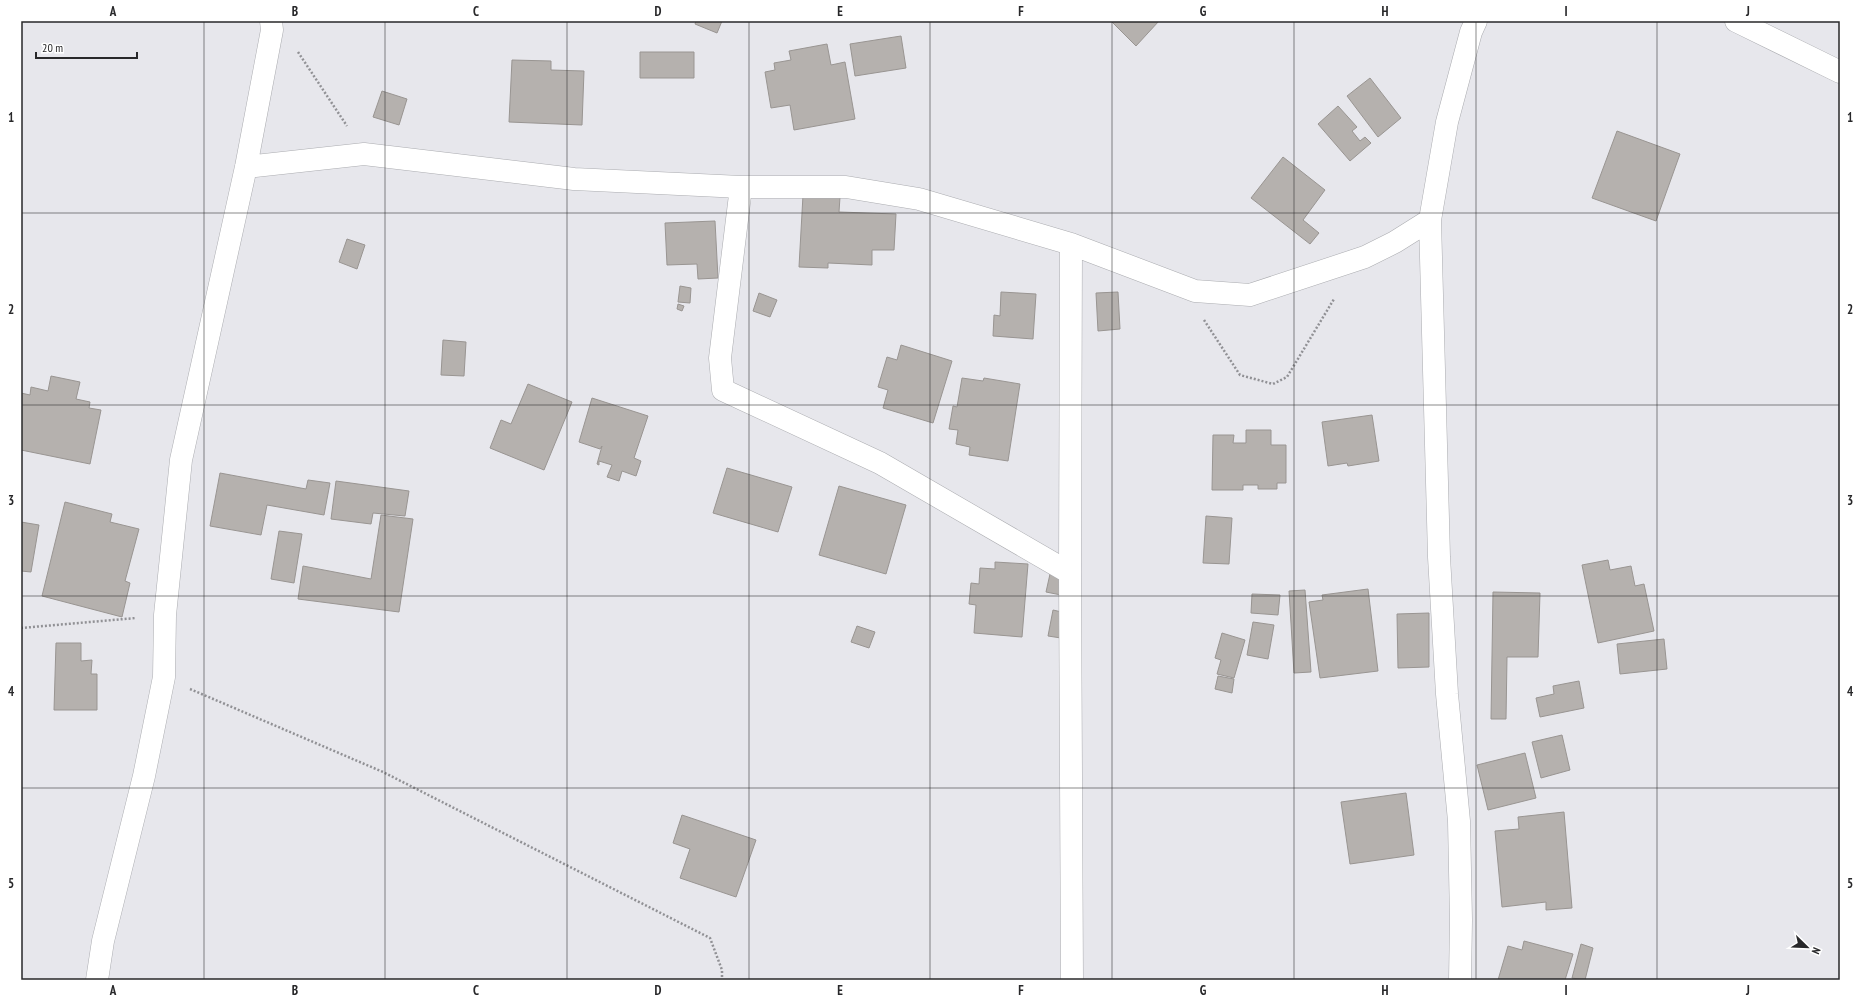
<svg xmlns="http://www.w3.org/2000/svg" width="1861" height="1001" viewBox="0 0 1861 1001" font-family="'PT Sans Narrow',sans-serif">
<rect width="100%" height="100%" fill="#e7e7ec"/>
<path fill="#b5b1ae" stroke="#999592" d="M696,21H722L717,33L695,24Z
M1111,21H1159L1136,46Z
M901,36L906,68L855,76L850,44Z
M827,44L831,65L845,62L855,119L794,130L790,105L771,108L765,72L775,70L774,63L791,60L789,51Z
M640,52H694V78H640Z
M512,60L551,61V70L584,71L582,125L509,122Z
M1370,78L1401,118L1378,137L1347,96Z
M382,91L407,99L399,125L373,117Z
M1338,106L1357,127L1352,131L1360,141L1365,137L1371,143L1350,161L1318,124Z
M1617,131L1680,154L1656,221L1592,198Z
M1283,157L1325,190L1303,220L1319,233L1310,244L1251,198Z
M803,195L840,197L839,212L896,214L894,250H872V265L828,263V268L799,267Z
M715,221L718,278L698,279L697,264L667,265L665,223Z
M347,239L365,245L357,269L339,262Z
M680,286L691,288L690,303L678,302Z
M1001,292L1036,294L1033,339L993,336L994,315L1000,316Z
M1118,292L1120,329L1098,331L1096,293Z
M759,293L777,300L770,317L753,311Z
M678,304L684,306L682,311L677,309Z
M443,340L466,342L464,376L441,375Z
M901,345L952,361L933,423L883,408L888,390L878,387L887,357L897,360Z
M51,376L80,382L76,399L90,402L89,408L101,410L90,464L21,450V393L30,395L31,387L48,391Z
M962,378L983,381L984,378L1020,384L1008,461L969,455L970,447L956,444L958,430L949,429L953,406L957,407Z
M528,384L572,402L544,470L490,448L501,420L511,424Z
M592,398L648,416L634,458L641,461L636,476L622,471L619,481L607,477L612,465L599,461V465L597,464L602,446L600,449L579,442Z
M1372,415L1379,461L1348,466L1347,463L1328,466L1322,422Z
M1246,430H1271V445H1286V483H1277V489H1258V485H1243V490H1212L1213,435H1234L1233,443H1246Z
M727,468L792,487L778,532L713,513Z
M220,473L306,489L308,480L330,483L324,515L267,505L261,535L210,526Z
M336,481L409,491L405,516L373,513L371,524L331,519Z
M839,486L906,505L886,574L819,555Z
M65,502L112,514L110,522L139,529L125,581L130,583L122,617L42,596Z
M381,515L413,519L399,612L298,599L303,566L371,579Z
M1206,516L1232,518L1229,564L1203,563Z
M21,522L39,525L31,572L21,571Z
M279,531L302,534L294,583L271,579Z
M1608,560L1610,570L1631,566L1635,586L1644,584L1654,631L1598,643L1582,565Z
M995,562L1028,564L1022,637L974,633L976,605L969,604L971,583L979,584L980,568L995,569Z
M1050,574L1064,579L1061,595L1046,592Z
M1368,589L1378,671L1320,678L1309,602L1323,600L1322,595Z
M1305,590L1311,672L1294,673L1289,591Z
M1493,592L1540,593L1538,657H1507L1506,719H1491Z
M1252,594L1280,595L1278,615L1251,613Z
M1053,610L1066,613L1061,638L1048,636Z
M1429,613V667L1398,668L1397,614Z
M1253,622L1274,625L1268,659L1247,655Z
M857,626L875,632L869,648L851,642Z
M1222,633L1245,640L1234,678L1217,674L1221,660L1215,658Z
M1664,639L1667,669L1620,674L1617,644Z
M56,643H81V661L92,660L91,674H97V710H54Z
M1218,676L1234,679L1232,693L1215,689Z
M1579,681L1584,708L1540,717L1536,698L1554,694L1553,686Z
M1562,735L1570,770L1541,778L1532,742Z
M1525,753L1536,798L1488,810L1477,765Z
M1406,793L1414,855L1350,864L1341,802Z
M1564,812L1572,908L1546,910V902L1502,907L1495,831L1519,829L1518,817Z
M682,815L756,840L736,897L680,878L690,849L673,843Z
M1524,941L1573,954L1565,980H1498L1508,946L1522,950Z
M1581,944L1593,948L1585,980L1572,978Z"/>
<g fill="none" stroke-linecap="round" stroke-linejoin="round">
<g stroke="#abacb0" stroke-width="23">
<path id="minor" d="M1736,21L1840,72
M246,167L364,154L574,179L741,187H846L919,199L1071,244L1195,291L1250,295L1365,257L1395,242L1430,220
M741,187L720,358L723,390L880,463L1070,573
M1071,244L1070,573L1072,980
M97,980L103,941L144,776L164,677L165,615L181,460L246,167L272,30L271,21
M1460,980L1461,920L1459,821L1447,694L1439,557L1430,220L1447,122L1471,32L1476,21"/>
</g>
<path stroke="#919195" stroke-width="2.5" stroke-dasharray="2 2" stroke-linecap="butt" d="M298,52L347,126
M1204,320L1240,375L1273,384L1287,377L1334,299
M21,628L136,618
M190,689L383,772L710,938L722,970V980"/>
<use href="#minor" stroke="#fff" stroke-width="22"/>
</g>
<path fill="none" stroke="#28282a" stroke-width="1" stroke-opacity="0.55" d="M204,21V980M385,21V980M567,21V980M749,21V980M930,21V980M1112,21V980M1294,21V980M1476,21V980M1657,21V980M21,213H1840M21,405H1840M21,596H1840M21,788H1840"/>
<rect width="1861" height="1001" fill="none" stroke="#ffffff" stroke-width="44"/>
<g transform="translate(1807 947) rotate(113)" stroke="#ffffff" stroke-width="3" paint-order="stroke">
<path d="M0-3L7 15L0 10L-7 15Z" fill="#28282a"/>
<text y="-6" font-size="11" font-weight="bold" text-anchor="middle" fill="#28282a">N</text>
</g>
<path d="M36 52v6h101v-6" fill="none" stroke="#28282a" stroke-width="2"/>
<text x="42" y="52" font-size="12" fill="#28282a" stroke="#ffffff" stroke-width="3" paint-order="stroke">20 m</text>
<rect x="22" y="22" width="1817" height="957" fill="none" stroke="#28282a" stroke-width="1.5"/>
<g font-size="13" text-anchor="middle" font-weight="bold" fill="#28282a">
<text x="113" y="16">A</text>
<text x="295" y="16">B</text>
<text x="476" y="16">C</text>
<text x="658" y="16">D</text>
<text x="840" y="16">E</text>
<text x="1021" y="16">F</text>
<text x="1203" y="16">G</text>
<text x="1385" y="16">H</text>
<text x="1566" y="16">I</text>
<text x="1748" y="16">J</text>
<text x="11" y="122">1</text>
<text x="1850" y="122">1</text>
<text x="11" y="314">2</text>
<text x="1850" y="314">2</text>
<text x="11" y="505">3</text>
<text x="1850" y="505">3</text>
<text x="11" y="696">4</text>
<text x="1850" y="696">4</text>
<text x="11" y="888">5</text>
<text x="1850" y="888">5</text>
<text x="113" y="995">A</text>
<text x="295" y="995">B</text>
<text x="476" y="995">C</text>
<text x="658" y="995">D</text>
<text x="840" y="995">E</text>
<text x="1021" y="995">F</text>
<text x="1203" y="995">G</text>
<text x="1385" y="995">H</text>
<text x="1566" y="995">I</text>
<text x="1748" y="995">J</text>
</g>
</svg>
